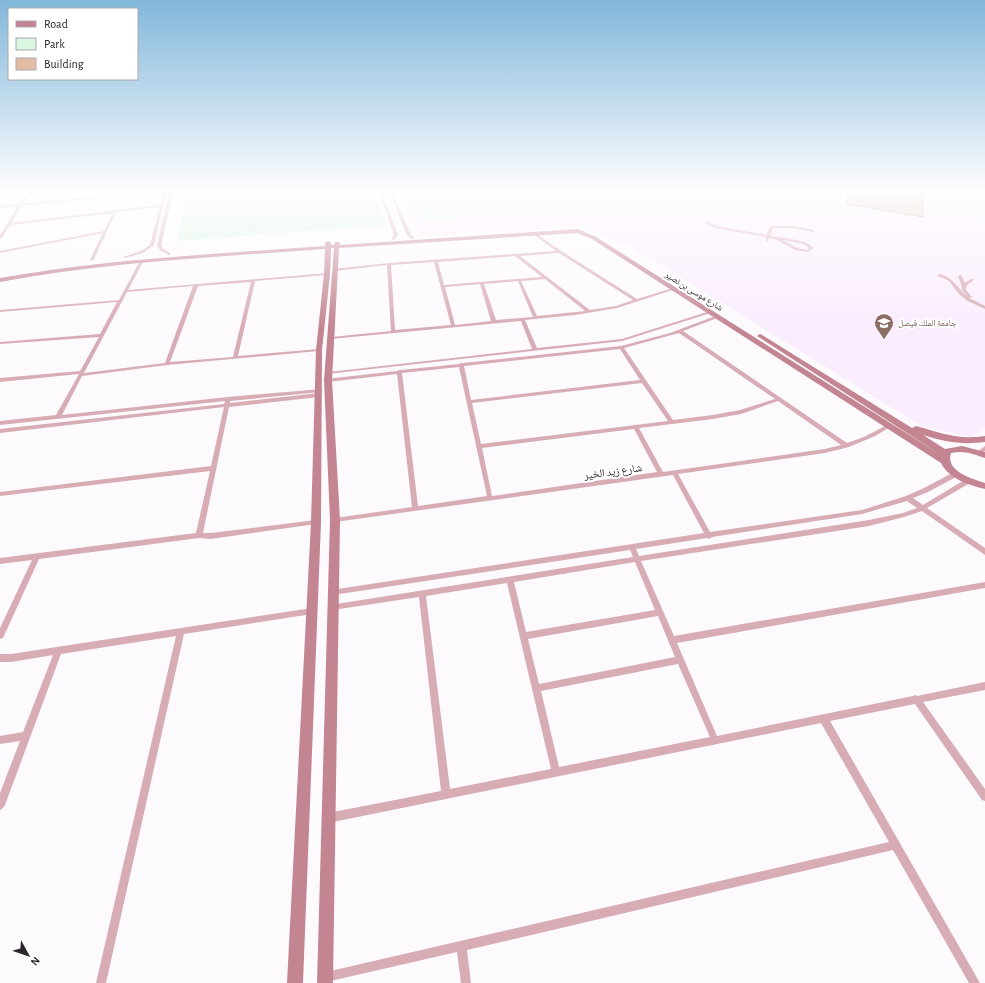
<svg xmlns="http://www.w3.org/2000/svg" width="985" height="983" viewBox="0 0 985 983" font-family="'Alegreya Sans','Noto Naskh Arabic',sans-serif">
<rect width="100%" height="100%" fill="#fdfafe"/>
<path fill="#faedfe" d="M400,192H985V428L971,437L923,427L630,246L621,245L589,226L420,236Z"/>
<path fill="#daf5e0" d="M187,192H374L387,225L177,241Z
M408,192H484L459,219L422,221Z"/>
<path fill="#e3bca6" stroke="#a18a7d" d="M847,192L874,194L878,192H897L922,195L923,217L846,204Z"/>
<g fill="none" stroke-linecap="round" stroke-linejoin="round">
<path fill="#d8acb4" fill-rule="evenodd" d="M29,192H32L24,203H22L21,202Z
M144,192H152L150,193L21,206L11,223L160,205L163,192H166L154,245L143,253L125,258L123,257L141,251L150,245L160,207L116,212L93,261L90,260L103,233L0,253V251L104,231L113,213L10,225L2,238L0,239V235L18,206L0,208V206Z
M169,192H173L161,246L163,249L170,253V255H169L161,251L157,246Z
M379,192H382L398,235L394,240L391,239L394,235Z
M389,192H392L411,235L414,238L413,239H411L407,235Z
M706,221H708L710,223L717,226L767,235L768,230L772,226H793L814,230V232H813L793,228H773L770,236C780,238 808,239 813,248L808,252L795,250L775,239L769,238L768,241H766V237L715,228L708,225L705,222ZM783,240L803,244L809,248L807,250L797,248Z
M534,232L561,251L637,299L673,288L676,289L617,308L575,315L525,320L537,348L622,339L710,311L714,312L622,341L327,374V373L329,372L532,349L521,321L331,339L329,338L331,337L391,331L387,265L334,271H333V269L389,263L556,251L533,234L532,233ZM559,253L633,300L616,306L590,310L520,256ZM515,256L542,277L444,285L438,262ZM434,262L451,325L395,330L391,265ZM545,279L585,311L537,316L521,281ZM518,281L533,317L496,320L484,284ZM480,284L491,321L455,325L445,287Z
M140,261L143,262L128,290L328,273V275H327L255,281L238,356L319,349L321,350L319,351L167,365L82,376L62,415L228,397L322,389V391L320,392L230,401V403L319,393L322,395L319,397L229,407L203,533H211L316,520H318L319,522L318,524H316L211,539L199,538L39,559L3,638L0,639V628L32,560L0,564V558L196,533L210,471L0,496V492L211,466L224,407L0,433V429L224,404L225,401L0,425V421L56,415L79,374L0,382V378L80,371L99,337L0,344V342L100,334L117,302L0,312V310L119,300ZM251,282L233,357L170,362L198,286ZM193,286L165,363L84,373L127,292Z
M938,274C952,275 958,289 968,297L962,290V287L958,276L961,275L965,283L971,279H973V281C969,283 966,285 966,290L972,297L969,298L985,306V309L968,301L959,294L949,281L938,276Z
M718,315H720V317L683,331L847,443L864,437L887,425H891L892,426L875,436L849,447L825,453L678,474L710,532L862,510L906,496L924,488L954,472H958L959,474L958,476L928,492L913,498L923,505L966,479H968L971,481L970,483L927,508L985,548V555L922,511L904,517L869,526L641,561L674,636L985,582V588L677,643L717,736L913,696L916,695L917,696L985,682V690L923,702L985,789V801L982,800L915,704L830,721L980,983H969L893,850L467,950L471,983H461L457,952L326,982L322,981L321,977L322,973L326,972L889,842L821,723L328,823L325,821L323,818L325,815L328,813L441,791L419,597L333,610L330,609L329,607L330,605L633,557L630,550L333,595L331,594L330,592L331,590L704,533L673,475L335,522H333L332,520L333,518H335L412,507L397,374L328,382L326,381V379L397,371L399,370H401L459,364L461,363H463L621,346L670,333ZM679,333L775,399L740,410L713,415L673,420L624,348ZM620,349L640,380L471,400L464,366ZM459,367L487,496L418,506L402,373ZM642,383L668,421L481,444L472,403ZM778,401L841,445L825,449L663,472L639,428L713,419L741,414ZM634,429L657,472L492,496L482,448ZM907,501L917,508L903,513L869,520L639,556L636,549L707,538L709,539L712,537L862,514ZM635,562L655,610L526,632L514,582ZM507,583L551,769L450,789L426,596ZM658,616L675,657L539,684L528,639ZM678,664L710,737L559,767L541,691Z
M985,446V451L982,453H978L977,452Z
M312,608L315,609L316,611L315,613L312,614L184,634L106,983H96L176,636L61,654L5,805L3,808L0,810V793L20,741L0,744V736L23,732L53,655L11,662H0V654H11Z"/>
<path fill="#c38591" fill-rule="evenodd" d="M578,229L596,237L941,455L757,336L760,334L762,335L912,428L916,426C941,433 958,440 985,436V442C963,445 944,442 923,435L945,449L962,446L985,452V458C973,454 964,450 951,453C945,471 972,479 985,483V489C969,485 949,479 941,463L592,239L577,233L339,248L332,380L340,520L333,983H317L330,520L324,380L334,248H331L330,274L322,350L321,522L303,983H287L311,522L316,350L324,274L325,249C217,257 107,262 0,282V278C107,259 217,254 325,246V243L328,241L331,243V245H334L335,242H339L340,245Z"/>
</g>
<linearGradient id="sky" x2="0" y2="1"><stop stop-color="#81b7da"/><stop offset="0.58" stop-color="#fefdff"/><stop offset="1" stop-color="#fefdff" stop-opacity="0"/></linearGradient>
<rect width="985" height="329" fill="url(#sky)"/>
<defs>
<g id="university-pin" transform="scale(1)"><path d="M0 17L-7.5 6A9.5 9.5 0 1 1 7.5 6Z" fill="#8d6e63" stroke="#fff"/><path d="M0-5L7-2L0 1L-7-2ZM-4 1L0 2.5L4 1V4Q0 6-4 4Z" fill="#fff"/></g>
</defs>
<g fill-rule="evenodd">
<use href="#university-pin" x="884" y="323"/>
</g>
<g text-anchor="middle" stroke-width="4" stroke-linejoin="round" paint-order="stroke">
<g font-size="9" fill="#2c252d" stroke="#fff">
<text transform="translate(694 291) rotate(32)" y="3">شارع موسى بن نصير</text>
</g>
<g font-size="9" fill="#785e54" stroke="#fff" text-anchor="start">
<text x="898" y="326">جامعة الملك فيصل</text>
</g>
<g font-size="11" fill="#2c252d" stroke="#fff">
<text transform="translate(613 471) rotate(-8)" y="4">شارع زيد الخير</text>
</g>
</g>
<rect x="8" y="8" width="130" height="72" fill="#ffffff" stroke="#aba8ab"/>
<rect x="16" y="21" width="20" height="6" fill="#c38591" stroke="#aba8ab"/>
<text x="44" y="28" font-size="12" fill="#2c252d">Road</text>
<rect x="16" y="38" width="20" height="12" fill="#daf5e0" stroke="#aba8ab"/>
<text x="44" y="48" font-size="12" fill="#2c252d">Park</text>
<rect x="16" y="58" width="20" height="12" fill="#e3bca6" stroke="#aba8ab"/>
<text x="44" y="68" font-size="12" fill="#2c252d">Building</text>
<g transform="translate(28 955) rotate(130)" stroke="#ffffff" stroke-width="3" paint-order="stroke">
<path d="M0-3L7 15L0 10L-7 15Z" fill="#2c252d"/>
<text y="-6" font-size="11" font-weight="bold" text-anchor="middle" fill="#2c252d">N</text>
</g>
</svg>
